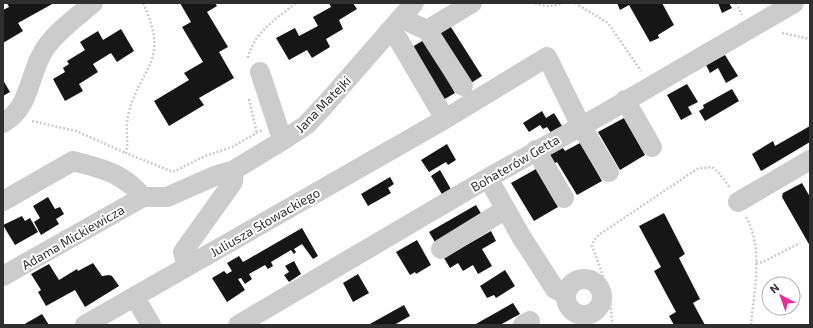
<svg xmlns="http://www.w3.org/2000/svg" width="813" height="328" viewBox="0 0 813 328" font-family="'Exo 2',sans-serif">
<rect width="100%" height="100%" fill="#fff"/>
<path fill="#161616" d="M7,3H54L18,23L23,31L3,43V10L9,7Z
M180,3H215L217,6L207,12L228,47L219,52L234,78L199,98L204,105L169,126L154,101L189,80L184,73L203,62L182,27L191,22Z
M329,3H353L357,9L339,20L343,29L326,39L330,47L312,58L307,50L289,60L276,38L295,28L299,36L318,26L313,17L331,7Z
M617,3H662L674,25L658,35L659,38L650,42L629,5L620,10Z
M718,3H729L732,8L722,13Z
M449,24L482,76L471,83L438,31Z
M121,29L134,51L117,62L111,53L93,64L98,72L79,84L83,91L65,101L53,79L65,72L63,68L69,64L67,61L85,50L80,42L98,31L103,40Z
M424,40L455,93L443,100L412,47Z
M725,55L738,76L726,83L718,68L710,73L706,65Z
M3,80L10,92L3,96Z
M687,84L698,102L688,107L692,114L681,120L667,95Z
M732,89L739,101L705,121L699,111L704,108L703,105Z
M542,111L546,118L554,113L562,126L551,133L547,127L543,129L540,125L529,132L523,123Z
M624,118L645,155L620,170L598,132Z
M810,126V142L761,171L752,154L773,141L775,146Z
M580,143L602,181L577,195L557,162L550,166L546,157L563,148L565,151Z
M447,144L456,160L448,165L446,162L429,172L421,160Z
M536,169L558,207L534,221L511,183Z
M440,170L452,191L443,196L431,176Z
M390,177L394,184L388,188L391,193L368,206L361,194Z
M802,183L810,197V246L782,197L783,193Z
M48,197L55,209L60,207L64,214L56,219L59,224L41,235L34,222L40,218L33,206Z
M476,205L482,215L435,242L429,232Z
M664,213L685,254L679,258L700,299L693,303L705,325H674L669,316L676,312L654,271L661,267L639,226Z
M22,216L25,221L30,218L38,232L15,245L3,225Z
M302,228L318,256L313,259L302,244L294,249L296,252L294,254L291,250L271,262L273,266L268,269L265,265L249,274L252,279L245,284L241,278L238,279L245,290L227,302L212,278L224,271L227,274L232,271L227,263L239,256L243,262Z
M491,231L496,241L482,249L492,266L478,274L473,265L463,271L458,263L450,268L444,258Z
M417,240L431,265L416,274L415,272L410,275L396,252Z
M294,261L301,274L289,282L284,275L289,272L285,266Z
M93,263L102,276L109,275L112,276L119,286L85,307L75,290L46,306L38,292L41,290L31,274L49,264L59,280L77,269L78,271Z
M505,270L515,286L496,298L494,295L487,298L480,286Z
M358,274L369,293L353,302L343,283Z
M513,303L520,314L500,325H474Z
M404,305L410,316L394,325H368Z
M42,314L49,325H23Z"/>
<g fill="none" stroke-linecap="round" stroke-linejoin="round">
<path stroke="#ccc" stroke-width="2.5" stroke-dasharray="2 2" stroke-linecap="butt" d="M143,3C171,63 140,65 128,116C125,128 129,141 126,153L173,172L205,156L232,147L262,130
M535,3C545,7 553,7 563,3
M575,3L608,23L641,71
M736,3L742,15
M782,33L810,39
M248,58C253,33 277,18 296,3
M249,99L257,134
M32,121L76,131L126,153
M746,217C764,249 754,290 751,325
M756,263L763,262L800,243
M605,281L610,290L612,325
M598,284L605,281L592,246L594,240L600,234L697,169L712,167L719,173L730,188"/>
<path stroke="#ccc" stroke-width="20" d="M402,17L409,22L427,30L472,3
M427,30L463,86
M389,31L398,39L445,119
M260,72L279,130L285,139
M625,100L652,147
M3,123C32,107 28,72 46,47C58,30 77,17 93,3
M536,150L564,198
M488,178L522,238L555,289L565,294
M143,197H167L217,175L234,170L285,139L306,125L324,106L414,3
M3,201L73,161C102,169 122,172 143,197
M738,202L810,160
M441,249L506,209
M187,266L183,252L233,182L234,170
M3,276L143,197
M566 297a18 18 0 1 1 36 0a18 18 0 1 1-36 0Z
M135,297L151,325
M85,325L445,119L547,57L581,126L609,172
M238,325L488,178L605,113L794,3
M523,325L530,321"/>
</g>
<g text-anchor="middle" stroke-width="4" stroke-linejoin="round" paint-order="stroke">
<g font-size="13" fill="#2f2f2f" stroke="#fff">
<text transform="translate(323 104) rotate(-46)" y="5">Jana Matejki</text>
<text transform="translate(515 163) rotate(-30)" y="5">Bohaterów Getta</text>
<text transform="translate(265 222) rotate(-30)" y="5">Juliusza Słowackiego</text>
<text transform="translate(73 237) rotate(-30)" y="5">Adama Mickiewicza</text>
</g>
</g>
<rect width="813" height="328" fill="none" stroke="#2f2f2f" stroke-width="8"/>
<g transform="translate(781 296) rotate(319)"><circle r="19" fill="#ffffff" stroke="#acacac"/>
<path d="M0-3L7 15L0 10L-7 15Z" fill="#ee299b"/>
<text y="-6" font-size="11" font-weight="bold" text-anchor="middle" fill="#2f2f2f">N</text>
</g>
</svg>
